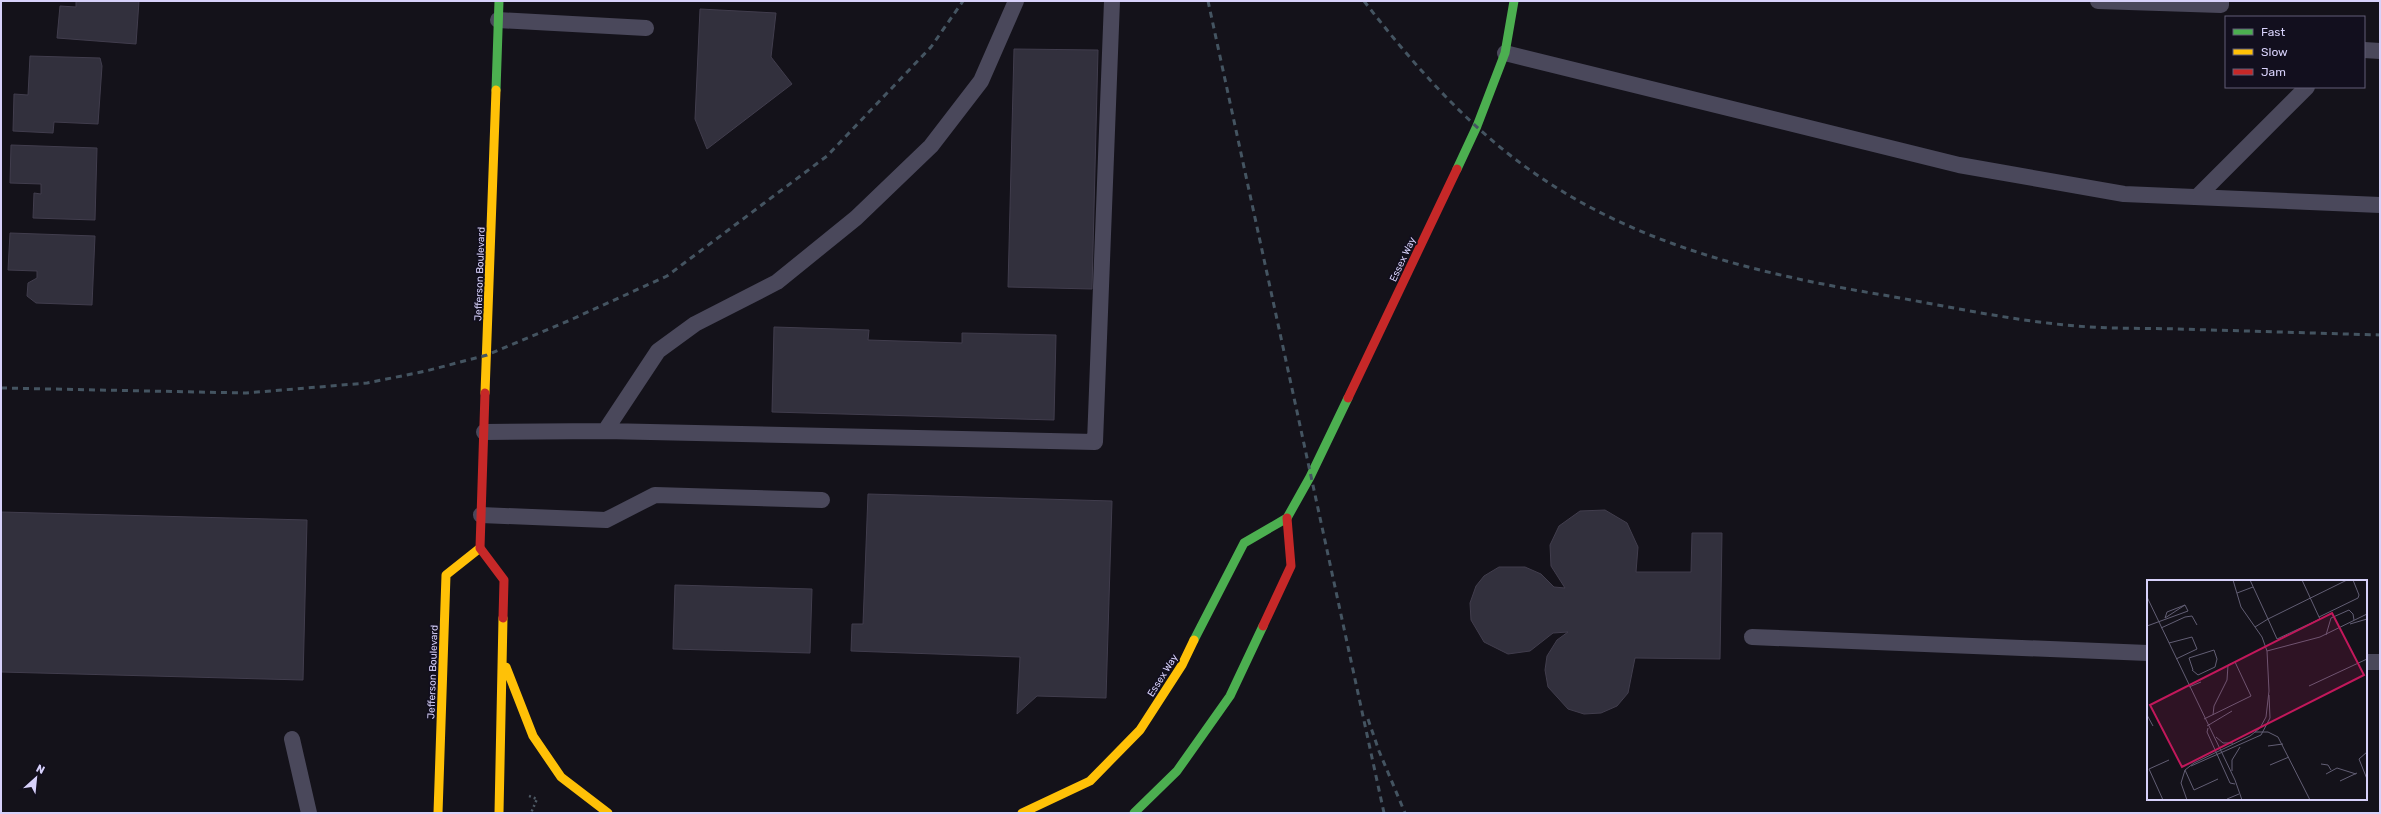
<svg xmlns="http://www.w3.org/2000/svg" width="2381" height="814" viewBox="0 0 2381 814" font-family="Rubik,sans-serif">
<rect width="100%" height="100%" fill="#14121a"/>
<path fill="#32303d" stroke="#413d4d" d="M76,1H139L136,44L57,38L60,6L76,7Z
M700,9L776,13L771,57L792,84L707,149L695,119Z
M1014,49L1098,50L1092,289L1008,287Z
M30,56L100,58L102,66L98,124L54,122L53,133L13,131L14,94L28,95Z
M11,145L97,148L95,220L33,218L34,193L41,194V184L10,183Z
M10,233L95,236L92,305L36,303L27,296L28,283L37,278V271L8,270Z
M774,327L869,330L868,340L962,343V333L1056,335L1054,420L772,412Z
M868,494L1112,501L1106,698L1037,696L1017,714L1020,657L851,651L852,624H863Z
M1605,510L1627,523L1638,547L1636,572H1691L1692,533H1722L1720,659L1635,658L1628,693L1617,706L1601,713L1584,714L1568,709L1548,687L1545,670L1547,656L1557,640L1568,632L1553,633L1530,651L1508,654L1484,642L1471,620L1470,603L1476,586L1484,576L1499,567H1525L1541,574L1554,587L1565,588L1551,566L1550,545L1559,526L1580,511Z
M1,512L307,520L303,680L1,672Z
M675,585L812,589L810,653L673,649Z"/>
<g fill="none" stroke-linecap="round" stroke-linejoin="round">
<path stroke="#4d5964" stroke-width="2.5" stroke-dasharray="2 3" stroke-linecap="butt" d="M529,796L537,799L531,813"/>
<path stroke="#4a485b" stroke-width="16" d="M2098,1L2221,5V1
M498,20L646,28
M2364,50L2380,51
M1505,53L1959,165L2124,194L2380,205
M2197,197L2307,87
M605,431L658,351L695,324L777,282L856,218L931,146L981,81L1016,1
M484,432L605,431L1095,442L1112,1
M481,515L606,520L655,495L822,500
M1752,637L2148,653
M2366,662H2380
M292,739L309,813"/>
<path stroke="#4caf50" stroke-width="9" d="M496,90L499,1
M1457,169L1477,126L1505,53L1514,1
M1194,640L1244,543L1287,518L1310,477L1348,398
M1134,813L1177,771L1230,696L1263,626"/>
<path stroke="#ffc107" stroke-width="9" d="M485,393L496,90
M506,667L533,736L561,777L608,813
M438,813L446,575L480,548
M499,813L503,618
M1022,813L1090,781L1140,730L1182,665L1194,640"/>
<path stroke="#c62828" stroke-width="9" d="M485,393L480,548L504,580L503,618
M1348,398L1457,169
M1263,626L1291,566L1287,518"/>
<path stroke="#445461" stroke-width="3" stroke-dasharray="6 5" stroke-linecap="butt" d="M1208,1L1384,813
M1364,1C1416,68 1474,134 1546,181C1649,249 1769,276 1889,296C1951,307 2014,321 2077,326C2111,329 2145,328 2178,329C2246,331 2313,333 2380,335
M1,388L246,393L367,383L426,371L487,355L568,321L667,276L827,156L931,47L963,1
M1368,719L1379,751L1405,813"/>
</g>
<g text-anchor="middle" stroke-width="3.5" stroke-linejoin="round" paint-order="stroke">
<g font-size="10" fill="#d7d1fa" stroke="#120f1e">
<text transform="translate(1402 259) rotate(-65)" y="4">Essex Way</text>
<text transform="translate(479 274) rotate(-88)" y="4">Jefferson Boulevard</text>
<text transform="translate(432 672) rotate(-88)" y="4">Jefferson Boulevard</text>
<text transform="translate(1162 675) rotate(-58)" y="4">Essex Way</text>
</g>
</g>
<g transform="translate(2147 580)">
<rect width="220" height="220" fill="#14121a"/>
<path fill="none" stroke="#625e74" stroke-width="1" d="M103,0L121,39L108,47M155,0L172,37L211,18L212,15L206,0M90,13L106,7M0,17L88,200L95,220M172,37L173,39L130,59L121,39L200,0M18,38L20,32L38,25M18,38L38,25M203,44L220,39M0,46L41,31L38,25M14,48L38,37L45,36L50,45M179,55L184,38L202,30L206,34L207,40M22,63L45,57L50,69L29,79M120,71L173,57L220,34M45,90L51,95L68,87L70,79L67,70L42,78L46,90M162,106L220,79M42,107L54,102M0,135L6,146M57,139L104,116L88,82L81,85L80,100L67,126L66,135M60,146L85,131M61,148L60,152L83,203L88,204M108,152H121L131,157L163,220M69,157L76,163H86M121,166L136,164M220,172L212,179L220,199M174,184L181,185L184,190M123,185L142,177M44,186L114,155L123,138L122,115M38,190L47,210L71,199M85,191V180L93,167M179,194L190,188L209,194M193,201L210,193M80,219L92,214M16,220L2,189L22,180M40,220L34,203L38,190L47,183L103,156L113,148L119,137L122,111L120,71L115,57L94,27L86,0"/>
<path fill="#c2185b" fill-opacity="0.15" stroke="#c2185b" stroke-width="2" d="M185,33L217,95L35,187L3,125Z"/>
<rect width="220" height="220" fill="none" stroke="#d7d1fa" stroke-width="2"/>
</g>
<rect width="2381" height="814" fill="none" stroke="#d7d1fa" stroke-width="4"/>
<rect x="2225" y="16" width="140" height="72" fill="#120f1e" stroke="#615d76"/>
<rect x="2233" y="29" width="20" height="6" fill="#4caf50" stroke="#615d76"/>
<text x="2261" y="36" font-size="12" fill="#d7d1fa">Fast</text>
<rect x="2233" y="49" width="20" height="6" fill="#ffc107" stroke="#615d76"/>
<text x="2261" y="56" font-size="12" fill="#d7d1fa">Slow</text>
<rect x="2233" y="69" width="20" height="6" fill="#c62828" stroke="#615d76"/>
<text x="2261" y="76" font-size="12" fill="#d7d1fa">Jam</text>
<g transform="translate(36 778) rotate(27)" stroke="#120f1e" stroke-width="3" paint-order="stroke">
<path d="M0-3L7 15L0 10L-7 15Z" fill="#d7d1fa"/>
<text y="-6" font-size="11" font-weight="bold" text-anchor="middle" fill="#d7d1fa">N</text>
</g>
</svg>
